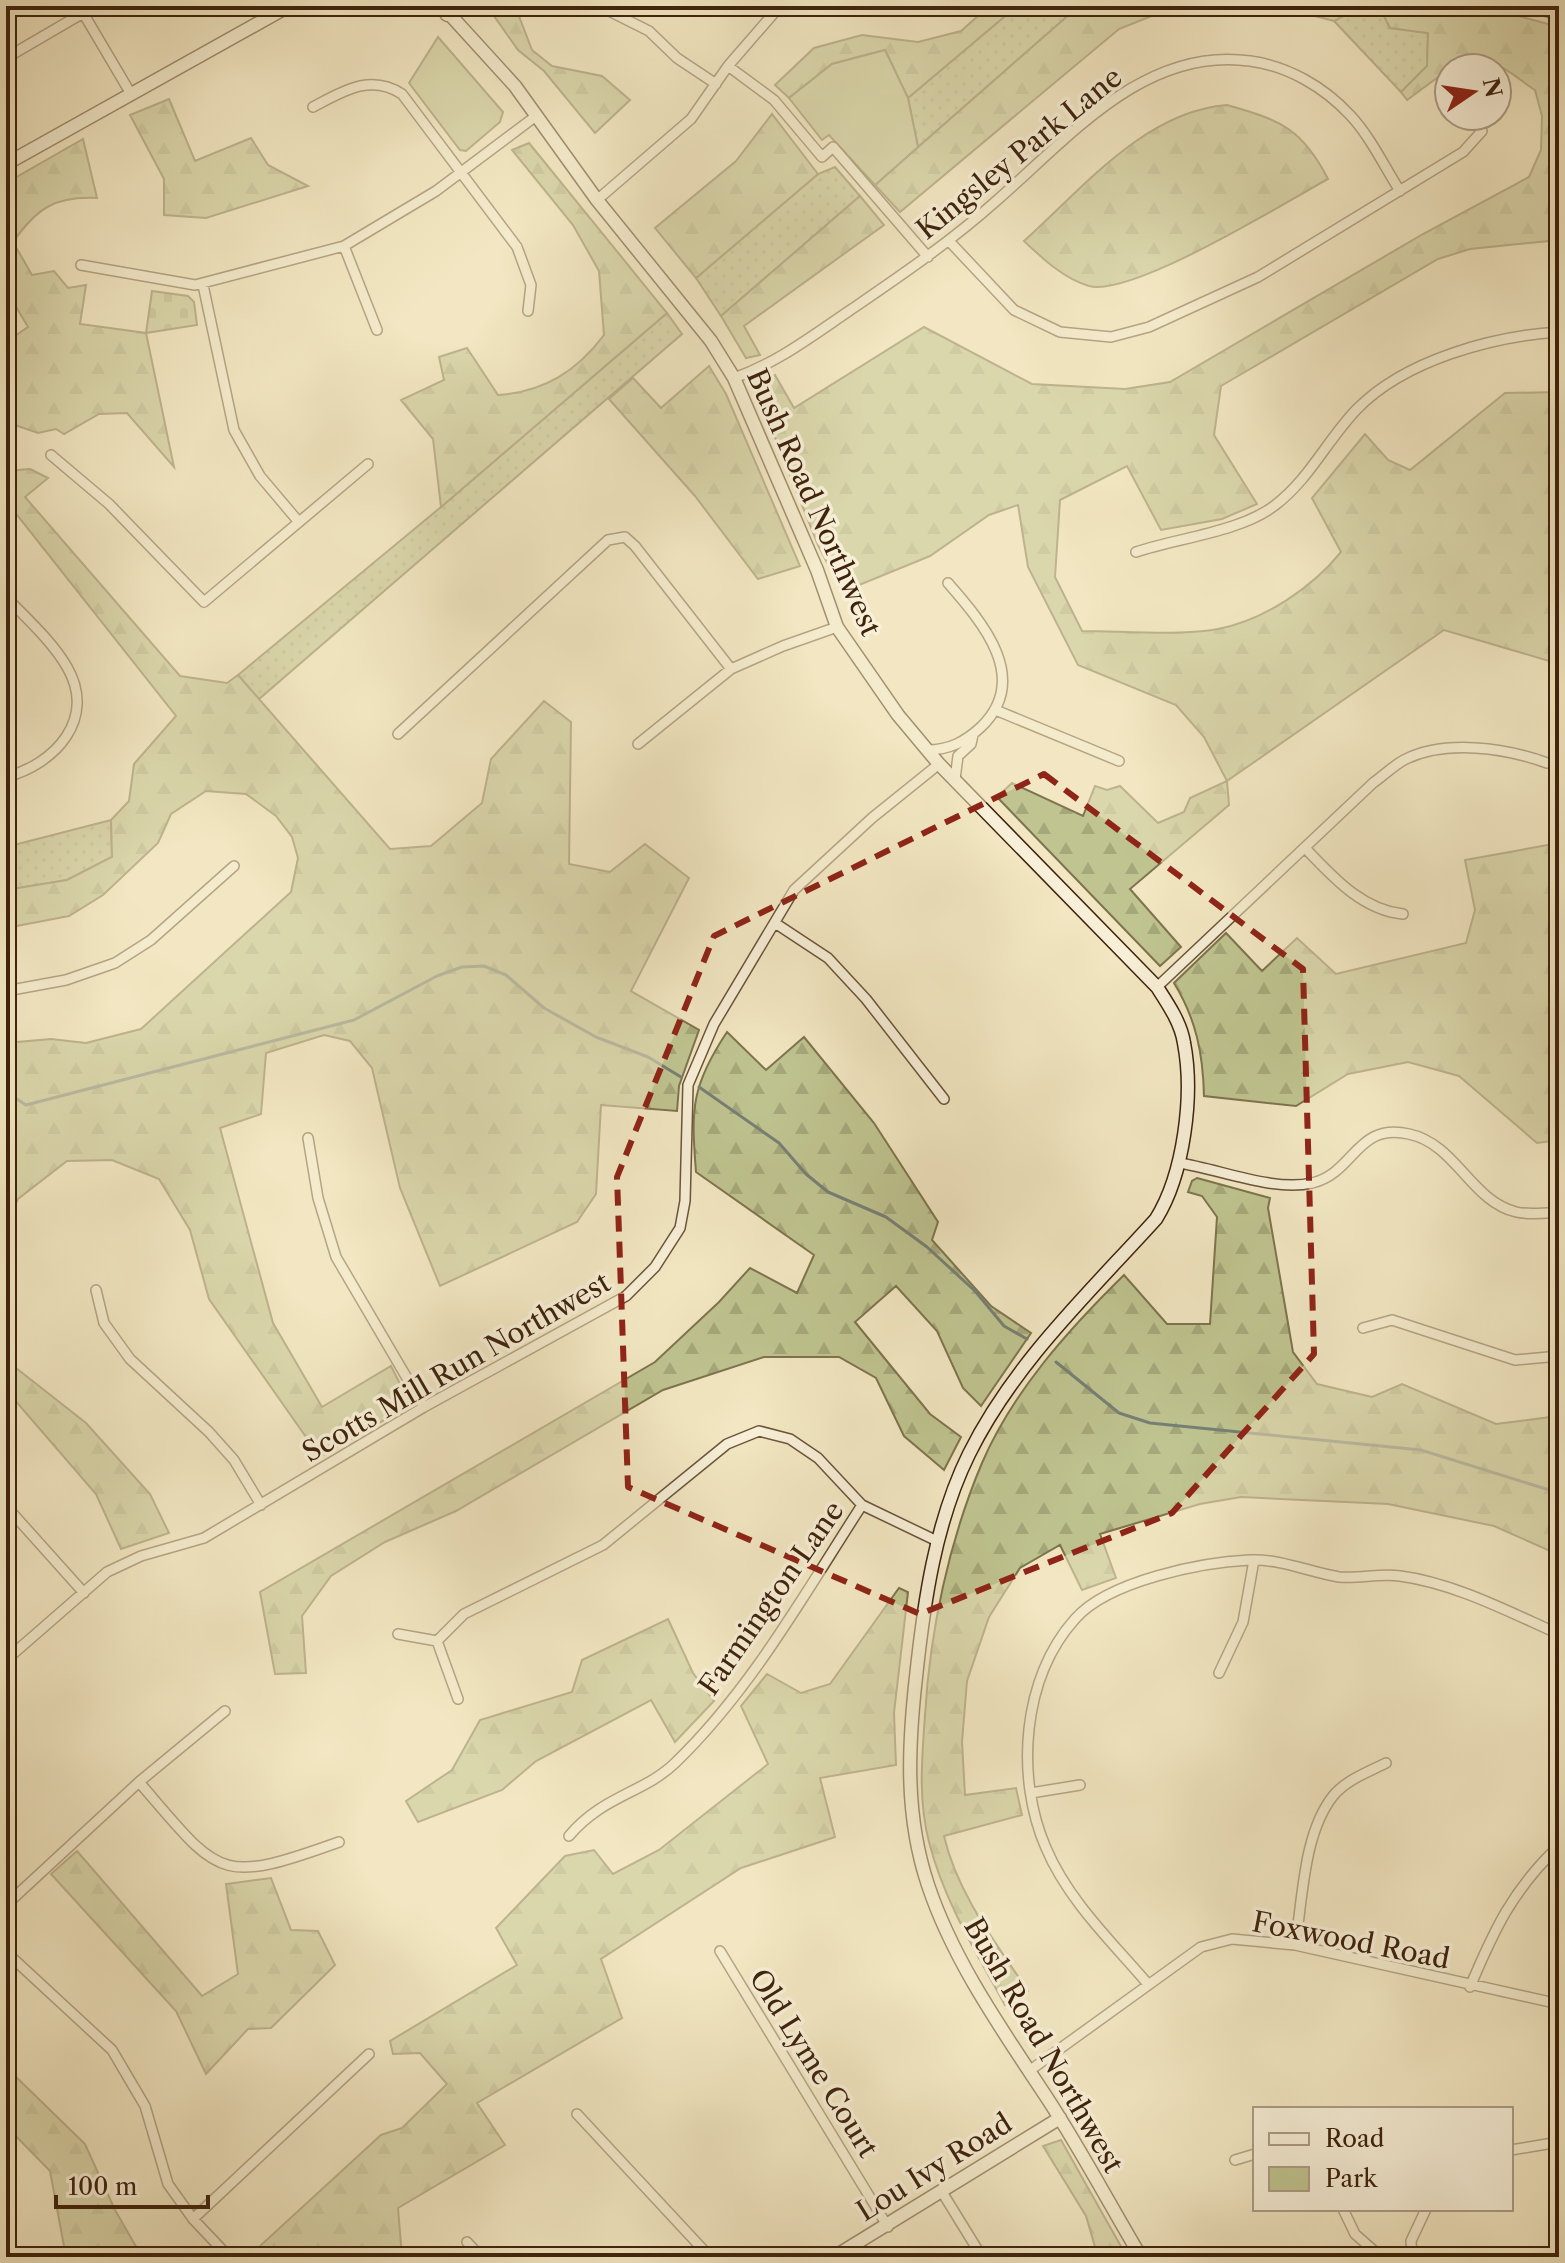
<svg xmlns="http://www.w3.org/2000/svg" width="1565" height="2263" viewBox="0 0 1565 2263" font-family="'Libre Caslon Text',serif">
<defs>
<pattern id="grass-dots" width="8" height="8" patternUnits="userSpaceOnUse" patternTransform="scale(2)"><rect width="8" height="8" fill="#bfc490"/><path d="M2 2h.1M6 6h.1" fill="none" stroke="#a5a87b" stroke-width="1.8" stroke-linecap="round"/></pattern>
<pattern id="forest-firs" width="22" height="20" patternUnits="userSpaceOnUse" patternTransform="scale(2)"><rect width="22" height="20" fill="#bfc490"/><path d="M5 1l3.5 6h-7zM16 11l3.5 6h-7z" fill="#a5a87b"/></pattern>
<pattern id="cemetery-stones" width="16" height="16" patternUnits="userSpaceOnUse" patternTransform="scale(2)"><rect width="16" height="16" fill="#bfc490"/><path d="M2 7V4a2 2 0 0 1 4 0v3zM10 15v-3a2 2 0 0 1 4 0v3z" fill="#a5a87b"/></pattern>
</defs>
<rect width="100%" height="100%" fill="#f2e7c2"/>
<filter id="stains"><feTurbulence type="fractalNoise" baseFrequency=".0025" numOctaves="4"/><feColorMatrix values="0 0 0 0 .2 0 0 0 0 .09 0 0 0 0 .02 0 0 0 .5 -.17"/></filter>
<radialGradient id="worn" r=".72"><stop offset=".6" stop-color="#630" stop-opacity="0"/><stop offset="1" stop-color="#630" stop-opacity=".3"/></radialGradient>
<path fill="url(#grass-dots)" stroke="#7e744e" stroke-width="2" d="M1017,6H1079L918,147L908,98Z
M1362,6L1381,10L1390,28L1428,33L1427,66L1401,92L1334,21Z
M835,167L860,196L721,316L696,278L818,174Z
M667,313L682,334L259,699L238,675L441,507Z
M111,820L112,857L67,880L6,890V847Z"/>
<path fill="url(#forest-firs)" stroke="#7e744e" stroke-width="2" d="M487,6H515L532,50L552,66L602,76L630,100L595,133L544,71L518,50Z
M989,6H1017L908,98L885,50L832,64L789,98L775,85L814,48L862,35L918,42L961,31Z
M1079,6H1193L1159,13L1119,29L900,212L875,185Z
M1276,6H1361L1334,21Z
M1362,6H1482L1559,27V240L1470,249L1438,259L1221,386L1214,435L1257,504L1222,519L1161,530L1127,466L1060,500L1055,577L1082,631C1120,631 1184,636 1218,629C1264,620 1312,588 1341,552L1312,498L1365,434L1388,460L1410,470L1505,393L1559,392V671L1556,663L1444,630L1227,781L1229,805L1130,889L1181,947L1160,966L997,797L1012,783L1083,816L1095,786L1107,790L1120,786L1158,823L1184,812L1190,798L1227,781L1204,737L1176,705L1078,665L1028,567L1018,505L989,515L930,556L842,592L818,545L758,395L763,380L775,375L794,408L924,327L1032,384L1125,389L1170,382L1423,234L1529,177L1541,150L1542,116L1535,90C1522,82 1505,66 1490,63C1458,55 1432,83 1407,100L1401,92L1427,66L1428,33L1390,28L1381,10Z
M169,99L195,161L251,138L268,165L308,186L206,218L164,215V179L130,115Z
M1227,105C1280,120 1302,128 1328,179C1284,203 1133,297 1089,286C1064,279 1042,258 1024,241C1082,189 1145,111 1227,105Z
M772,114L818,174L696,278L655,228L736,161Z
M83,139L97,198C55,196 37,208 13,242L32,275L54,271L68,288L86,285L80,324L146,333L174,467L127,413L99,414L64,434L56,429L38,433L6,422V342L28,327L6,290V183Z
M529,143L667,313L441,507L433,439L401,400L444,380L439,357L467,348L498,395C544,392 577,371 604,335L599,271L573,225L512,150Z
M860,196L884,225L744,326L760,355L746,358L721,316Z
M709,366L726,394L800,566L758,579L695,496L609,399L633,378L661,408Z
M30,469L48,478L25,497L180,676L227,683L238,675L390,849L431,846L482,803L491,759L544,701L571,722L569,864L610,872L645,844L689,878L631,991L699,1030L679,1086L677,1111L601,1105L596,1194L577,1222L440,1286L400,1188L372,1068L350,1041L324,1035L266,1053L261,1114L220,1128L273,1323L322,1407L391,1366L408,1400L405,1408L320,1457L209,1299L190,1230L159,1179L112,1160L67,1161L18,1199L6,1224V1147L11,1140L6,1132V1043L51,1039L86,1043L141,1029L291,892L298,858L292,837L276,816L246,794L206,791L171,814L158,843L103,895L69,916L6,928V890L67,880L112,857L111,820L129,801L134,764L176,716L6,501V471Z
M1559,843V937L1551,940L1559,961V1140L1537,1143L1459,1076L1408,1062L1348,1074L1296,1106L1204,1096C1203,1053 1196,1019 1174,983L1226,933L1262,971L1297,938L1336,974L1466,943L1475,910L1465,860Z
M727,1032L766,1070L804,1037L874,1123L938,1222L932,1240L991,1306L1031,1333L981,1406L963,1388L937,1331L896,1286L855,1322L930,1414L961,1437L944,1470L904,1436L876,1378L839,1357H764L663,1390L456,1511L385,1542L331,1576L302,1616L306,1673L275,1674L260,1592L655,1362L719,1302L750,1268L797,1293L814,1255L696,1172C691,1109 691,1086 727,1032Z
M1197,1178L1270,1198L1268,1208L1293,1352L1317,1384L1372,1397L1402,1384L1496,1424L1559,1416V1555L1494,1526L1388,1504L1241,1497L1200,1504L1100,1534L1116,1578L1082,1590L1060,1545L1020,1568L989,1617L967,1681L962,1742L965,1795L1016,1788L1022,1815L944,1836C957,1893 996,1943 1028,1991L1005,2005C976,1952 944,1901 929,1842C918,1800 922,1758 925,1715C930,1630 949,1541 982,1463C1013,1391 1069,1329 1124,1275L1167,1324H1210L1217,1217L1202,1196L1188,1192L1192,1181Z
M6,1342L16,1368L86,1423L150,1494L169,1533L121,1549L96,1494L6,1390Z
M899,1588L908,1592L894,1713L896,1765L820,1778L835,1837L741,1868L601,1959L622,2018L477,2103L505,2145L398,2208L402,2257H248L381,2135L402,2128L447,2084L420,2053L393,2054L390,2041L517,1965L496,1928L565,1856L594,1850L613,1874L659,1850L768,1764L741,1706L767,1674L801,1693L830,1684Z
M668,1619L693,1673L714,1701L675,1742L651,1700L536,1761L502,1790L418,1822L406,1801L452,1770L480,1720L572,1692L582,1660Z
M77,1851L202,1996L238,1974L226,1884L271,1878L291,1930L318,1931L335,1965L271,2028L248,2029L206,2074L176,2011L51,1874Z
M11,2072L85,2144L115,2210L142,2257H66L50,2171L6,2126V2077Z
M1061,2140L1127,2257H1098L1086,2216L1043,2146Z"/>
<path fill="url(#cemetery-stones)" stroke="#7e744e" stroke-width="2" d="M152,291L188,296L194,302L197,325L146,333Z"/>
<path fill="#bfc490" stroke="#7e744e" stroke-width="2" d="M438,37L503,112L500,122L466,151L460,150L409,83Z
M885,50L908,98L918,147L875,185L829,135L822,140L789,98L832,64Z"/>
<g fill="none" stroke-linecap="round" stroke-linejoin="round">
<path stroke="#778075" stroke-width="3" d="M699,1087L779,1143L806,1174L828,1192L886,1217L927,1247L975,1291L1004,1326L1027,1339
M6,1092L26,1105L354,1020L437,976L462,967L484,966L506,975L544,1008L596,1037L648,1057L681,1077
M1056,1362L1119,1413L1150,1423L1421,1450L1559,1493"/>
<g stroke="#6b543a" stroke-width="12">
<path id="street" d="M79,6L131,94
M599,6L649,31L677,58L716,84
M6,58L95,6
M728,66L774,100L822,157L833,147L928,257
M313,107C342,92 370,73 402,94L517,247L531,285L528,311
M597,200L691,119L728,66L780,6
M950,242L1014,310L1060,332L1111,337L1149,327L1258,277L1463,152L1482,131
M344,246L377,330
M81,265L195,285L344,246L436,191L536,116
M203,285L234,430L260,476L298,521
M734,378C777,363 812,336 849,311C900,276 949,243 995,202C1069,138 1144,46 1250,61C1288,66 1324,87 1350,115C1370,136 1384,166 1400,191
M51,455L109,504L204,602L368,464
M1136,552C1178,538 1239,532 1274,506C1309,480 1327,440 1357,409C1405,360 1493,336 1559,332
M6,597C26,618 52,641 67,667C97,719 55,764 6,777
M998,711L1119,761
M398,734L608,540L625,537L635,546L731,669
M638,744L731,669L783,646L837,627
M927,750C949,750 965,742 981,727C1031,679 983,623 948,583
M955,779L958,756L971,744L973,735
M1306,849C1333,877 1362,910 1403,914
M775,923L828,958L866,999L944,1099
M1157,987L1373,783C1383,776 1393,766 1404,760C1445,739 1506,748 1547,763
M6,991L66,980L115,963L151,940L234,866
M308,1138L318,1198L336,1257L424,1407
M1179,1163C1219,1169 1274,1192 1312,1183C1355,1173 1356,1122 1409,1134C1456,1144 1471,1201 1516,1212C1529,1215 1546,1213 1559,1212
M96,1290L104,1323L130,1359L209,1432L234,1460L261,1505
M1363,1328L1392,1320L1515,1360L1559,1356
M6,1506L84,1593
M398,1634L437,1641
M6,1660L107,1572L141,1556L204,1538L424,1407L626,1296L655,1267L680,1228L685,1201L688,1085L714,1024L794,890L872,818L939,764
M1219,1673L1243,1622L1254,1560
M458,1699L437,1641L464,1614L603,1545L727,1444L759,1431L790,1439L818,1458L862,1505L937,1541
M139,1782C220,1876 217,1886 339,1842
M1031,1793L1080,1785
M569,1836C602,1796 644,1793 675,1763C751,1690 805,1593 862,1505
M6,1905L139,1782L225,1711
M1295,1945C1303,1899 1303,1834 1333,1796C1346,1780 1368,1772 1386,1763
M720,1951L888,2227
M6,1952L112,2050L145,2106L168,2184L193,2219L229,2257
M1147,1983C1111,1941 1068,1900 1046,1848C1015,1777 1022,1678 1075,1619C1108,1581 1202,1562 1250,1560C1282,1559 1309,1572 1339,1577C1359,1579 1380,1573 1400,1576C1454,1583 1509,1612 1559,1634
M1470,1987C1494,1930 1513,1889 1559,1846
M1029,2071L1201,1947L1232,1939L1295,1945L1559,2004
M577,2114L710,2257
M1511,2150L1559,2142
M1235,2160L1255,2154
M942,2192L982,2257
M1343,2209L1355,2234L1381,2257
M193,2219L369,2054
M467,2242L481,2257
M1412,2257L1411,2241L1426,2209"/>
</g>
<g stroke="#3e230c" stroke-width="15">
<path id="secondary" d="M443,7L515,86L597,200L711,341L734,378L817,570L837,627L898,715L939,764L1157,987C1168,1004 1181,1023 1184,1043C1194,1095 1184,1174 1156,1219C1089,1293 1014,1363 969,1454C935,1523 924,1602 916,1677C908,1748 905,1816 928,1885C954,1963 1005,2034 1049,2101C1082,2152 1110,2205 1141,2257
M6,164L289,6
M834,2257L1060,2118"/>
</g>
<g stroke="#3e230c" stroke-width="19">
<path id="highway" d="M445,6L448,13
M1541,6L1559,12"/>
</g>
<use href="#street" stroke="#f7efd7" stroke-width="9"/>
<use href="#secondary" stroke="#f7efd7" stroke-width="12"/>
<use href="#highway" stroke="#f2e7c2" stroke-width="16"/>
</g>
<path d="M0 0H1565V2263H0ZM1044,774L1303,969L1314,1354L1172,1513L920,1614L628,1487L617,1177L714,936Z" fill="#f2e7c2" fill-opacity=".55" fill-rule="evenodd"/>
<path fill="none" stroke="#8f2418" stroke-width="6" stroke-dasharray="16 10" stroke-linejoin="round" d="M1044,774L1303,969L1314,1354L1172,1513L920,1614L628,1487L617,1177L714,936Z"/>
<g text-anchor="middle" stroke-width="7" stroke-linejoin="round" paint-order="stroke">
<g font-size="28" fill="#3e230c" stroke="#f7efd7">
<text transform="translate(1019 153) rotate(-39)" y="10">Kingsley Park Lane</text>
<text transform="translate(814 502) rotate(66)" y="10">Bush Road Northwest</text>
<text transform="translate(456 1367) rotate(-30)" y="10">Scotts Mill Run Northwest</text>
<text transform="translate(771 1598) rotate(-55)" y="10">Farmington Lane</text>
<text transform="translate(1351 1940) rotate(11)" y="10">Foxwood Road</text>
<text transform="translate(1044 2045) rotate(60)" y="10">Bush Road Northwest</text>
<text transform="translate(814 2063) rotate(58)" y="10">Old Lyme Court</text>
<text transform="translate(934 2167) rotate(-32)" y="10">Lou Ivy Road</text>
</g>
</g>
<rect width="1565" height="2263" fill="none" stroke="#f2e7c2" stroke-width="32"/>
<rect x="8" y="8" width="1549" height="2247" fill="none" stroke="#3e230c" stroke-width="4"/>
<rect x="16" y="16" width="1533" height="2231" fill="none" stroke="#3e230c" stroke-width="2"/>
<rect x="1253" y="2107" width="260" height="104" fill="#f7efd7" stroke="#ad9d86" stroke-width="2"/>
<rect x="1269" y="2133" width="40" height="12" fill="#f7efd7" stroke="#ad9d86" stroke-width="2"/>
<text x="1325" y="2147" font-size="24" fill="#3e230c">Road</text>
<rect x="1269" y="2167" width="40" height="24" fill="#bfc490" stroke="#ad9d86" stroke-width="2"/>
<text x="1325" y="2187" font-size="24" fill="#3e230c">Park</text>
<g transform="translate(1473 92) rotate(77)"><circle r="38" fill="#f7efd7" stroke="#ad9d86" stroke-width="2"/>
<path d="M0-6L14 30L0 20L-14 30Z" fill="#8f2418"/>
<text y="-12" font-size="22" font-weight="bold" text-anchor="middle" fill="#3e230c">N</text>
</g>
<path d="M56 2195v12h152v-12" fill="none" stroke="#3e230c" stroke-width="4"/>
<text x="68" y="2195" font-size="24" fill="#3e230c" stroke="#f7efd7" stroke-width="6" paint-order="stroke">100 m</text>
<rect width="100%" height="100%" filter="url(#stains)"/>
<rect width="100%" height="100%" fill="url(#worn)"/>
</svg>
